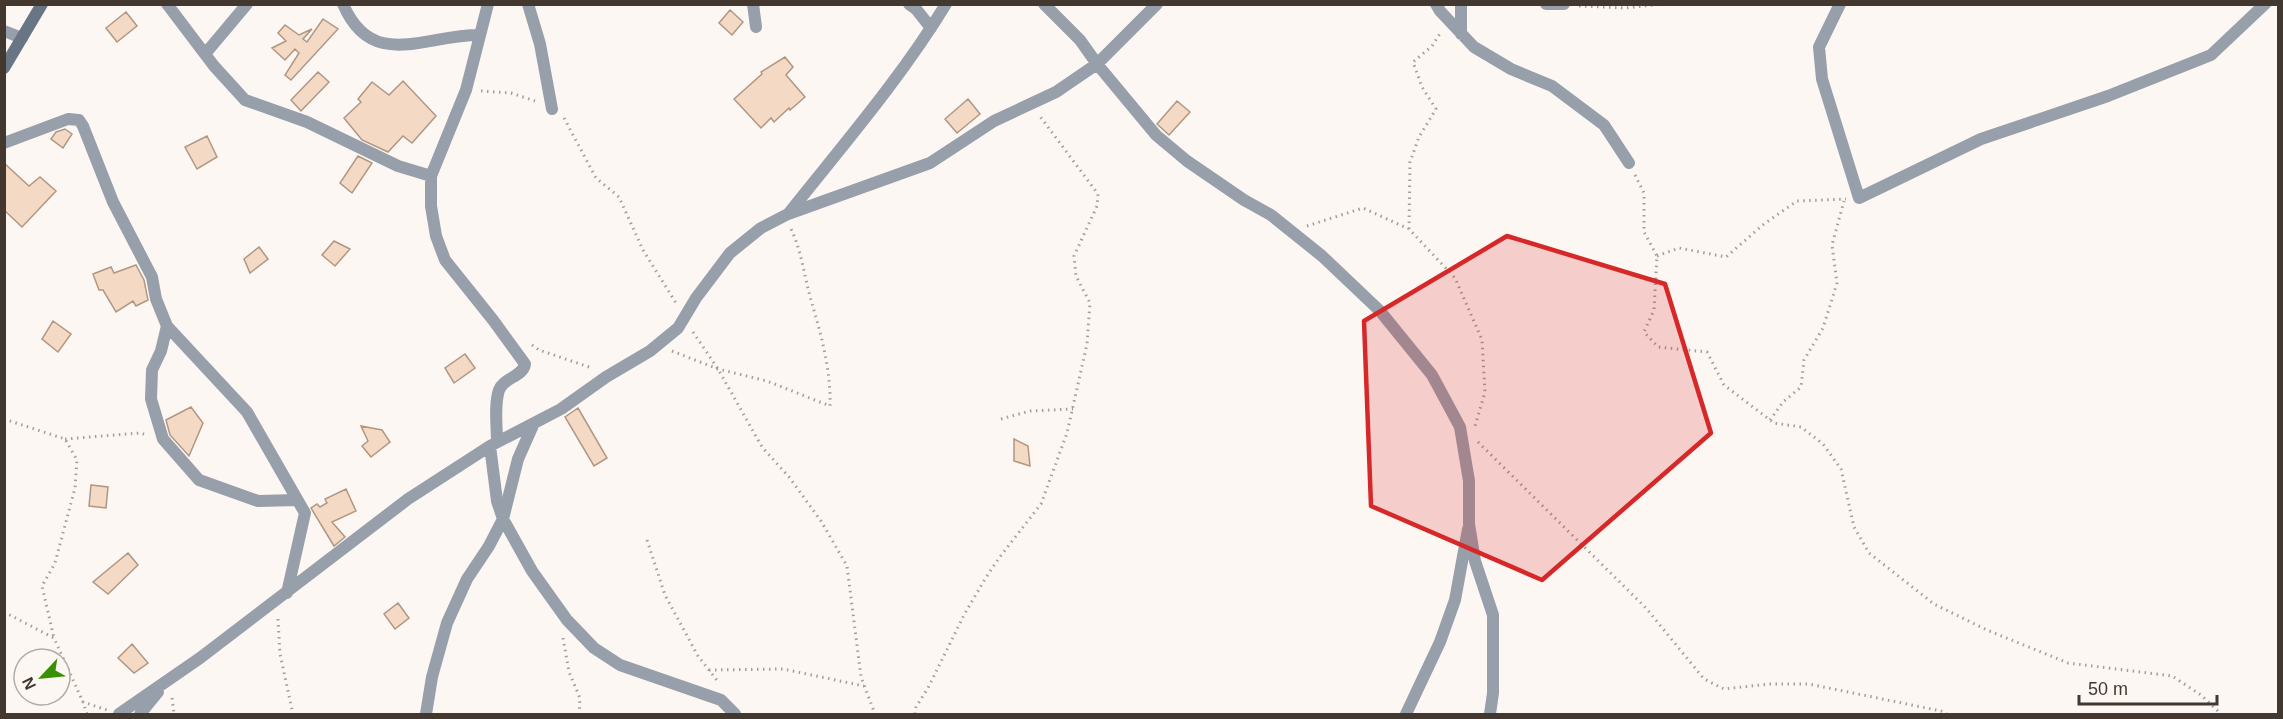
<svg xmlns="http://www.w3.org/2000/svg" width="2283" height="719" viewBox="0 0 2283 719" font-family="Arial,sans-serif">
<rect width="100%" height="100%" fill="#fdf7f3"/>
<path fill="#f4d9c4" stroke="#b09783" stroke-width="1.5" d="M730,10L743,22L732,35L719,23Z
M126,12L137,26L117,42L106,28Z
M323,19L338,29L291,80L285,75L299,53L295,49L285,60L272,48L286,41L278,33L285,25L299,35L312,29L303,39L307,42Z
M785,57L793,67L786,75L805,97L790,110L789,108L774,122L771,118L761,128L734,99L762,74L761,72Z
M318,72L329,82L301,111L291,100Z
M403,81L436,116L412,143L403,136L388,152L362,140L344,118L361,102L358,99L372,82L389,95Z
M968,99L980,114L957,133L945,119Z
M1177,101L1190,112L1169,135L1157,124Z
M65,129L72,134L63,148L51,139L56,132Z
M207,136L217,157L197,169L185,147Z
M358,156L372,163L352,193L340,183Z
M4,163L29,186L40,177L56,191L22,227L4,210Z
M334,241L350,249L335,266L322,255Z
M259,247L268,259L250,273L244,259Z
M136,265L144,280L148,300L136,306L133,301L116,312L103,290H99L93,274L111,267L114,273Z
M53,321L71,334L58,352L42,339Z
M465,354L475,368L454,383L445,368Z
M191,407L203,423L189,456L170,435L166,420Z
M578,408L607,458L594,466L565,417Z
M361,426L382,430L390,442L371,457L362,446L368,441Z
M1014,439L1028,446L1030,466L1014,461Z
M91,485L108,487L106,508L89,506Z
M346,489L356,511L332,522L345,537L334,546L311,508L317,504L320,507L327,503L325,499Z
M128,553L138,565L108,594L93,582Z
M398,603L409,618L395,629L384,614Z
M132,644L148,663L134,673L118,658Z"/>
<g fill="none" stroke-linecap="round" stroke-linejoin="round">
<path stroke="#a59d97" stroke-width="3" stroke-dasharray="1.5 4.5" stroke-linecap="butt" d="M1579,6L1625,8L1664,4
M481,91L511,93L535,101
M564,118L596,178L619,197L643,250L676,303
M1635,175L1644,193V232L1657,256L1654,310L1644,332L1658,347L1707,352L1724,385L1774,423L1801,427L1823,444L1841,469L1854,527L1869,553L1934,604L1987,630L2068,663L2172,676L2201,695L2221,714
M1307,226L1363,208L1409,229L1455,278L1482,340L1485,392L1475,426
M1409,229L1410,162L1419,137L1436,109L1422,87L1413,62L1432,46L1441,32
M1657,256L1679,248L1726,257L1764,224L1797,201L1846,199
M693,332L718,369L762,447L789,477L821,521L847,566L861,677L875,714
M532,345L539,350L592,368
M672,351L718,369L767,381L830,406C831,370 821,334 811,300C804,276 802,252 791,229
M4,419L65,439L77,460L75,488L55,563L42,586L54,638
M1001,419L1030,411L1073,409
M1770,420L1783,402L1801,387L1804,360L1823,328L1837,283L1832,245L1844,201
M65,439L140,433L147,435
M1478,442L1646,608L1704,679L1724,689L1770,684H1809L1941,711L1947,714
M647,540L665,595L698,656L719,683
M4,612L54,638L83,702
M278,619L280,654L293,714
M563,638L569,672L580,698L579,714
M709,670L783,669L864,686
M172,698L174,714
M87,714L83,702L107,710
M915,714L916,707L928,688L964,615L985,579L999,558L1041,504L1067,433L1087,344L1090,303L1076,276L1074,256L1097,206L1098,194L1039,115"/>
<path stroke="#969faa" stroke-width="12" d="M167,4L214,66L245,100L307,122L398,166L431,176
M343,4C372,72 426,34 480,35
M488,4L466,90L431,176V206L436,236L445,260L493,320L525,364C523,377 504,377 499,390C494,405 497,426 497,442
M528,4L540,44L552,109
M753,4L756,27
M909,4L916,9L931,28
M1044,4L1080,40L1097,64L1156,135L1187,161L1244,200L1271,215L1322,256L1380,311L1432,375L1460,427L1469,481V524L1475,561L1493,615V693L1490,714
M1436,4L1440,11L1474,47L1511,69L1552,86L1604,125L1629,163
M1546,4H1564
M1840,4L1819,47L1822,79L1859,198L1981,139L2108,96L2211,55L2265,4
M4,31L22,38
M1461,34V4
M205,54L247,4
M4,143L68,119L79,120L83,126L113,202L152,277L156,299L167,326L247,412L305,513L287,593
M789,213C843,145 901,78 946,4
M167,326L161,351L152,370L151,399L163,439L199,480L258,501L297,500
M490,446L497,501L503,519L532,571L567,620L594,648L620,665L721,700L735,714
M119,714L200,658L408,499L490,446L561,409L606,377L650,351L678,328L696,298L730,253L761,228L788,214L930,163L994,121L1056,92L1097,64L1157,4
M140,714L158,692
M426,714L432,677L447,623L467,579L489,546L503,519L518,459L534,423
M1406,714L1440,642L1455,600L1468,529"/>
<path stroke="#687584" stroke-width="12" d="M4,68L42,4"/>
</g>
<path fill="#d62828" fill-opacity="0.2" stroke="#d62828" stroke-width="4.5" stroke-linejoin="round" d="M1507,236L1665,284L1711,433L1542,580L1371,506L1364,321Z"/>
<rect width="2283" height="719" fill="none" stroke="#433830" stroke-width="12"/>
<g transform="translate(42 677) rotate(244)"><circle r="28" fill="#fdf7f3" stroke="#b3aba5" stroke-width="1.5"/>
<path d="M0-4.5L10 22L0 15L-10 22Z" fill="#389100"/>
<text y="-9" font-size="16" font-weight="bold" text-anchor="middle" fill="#433830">N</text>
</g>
<path d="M2079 695v9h138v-9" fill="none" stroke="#433830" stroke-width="3"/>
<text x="2088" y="695" font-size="18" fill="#433830" stroke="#fdf7f3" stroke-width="4.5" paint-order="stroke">50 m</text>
</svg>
